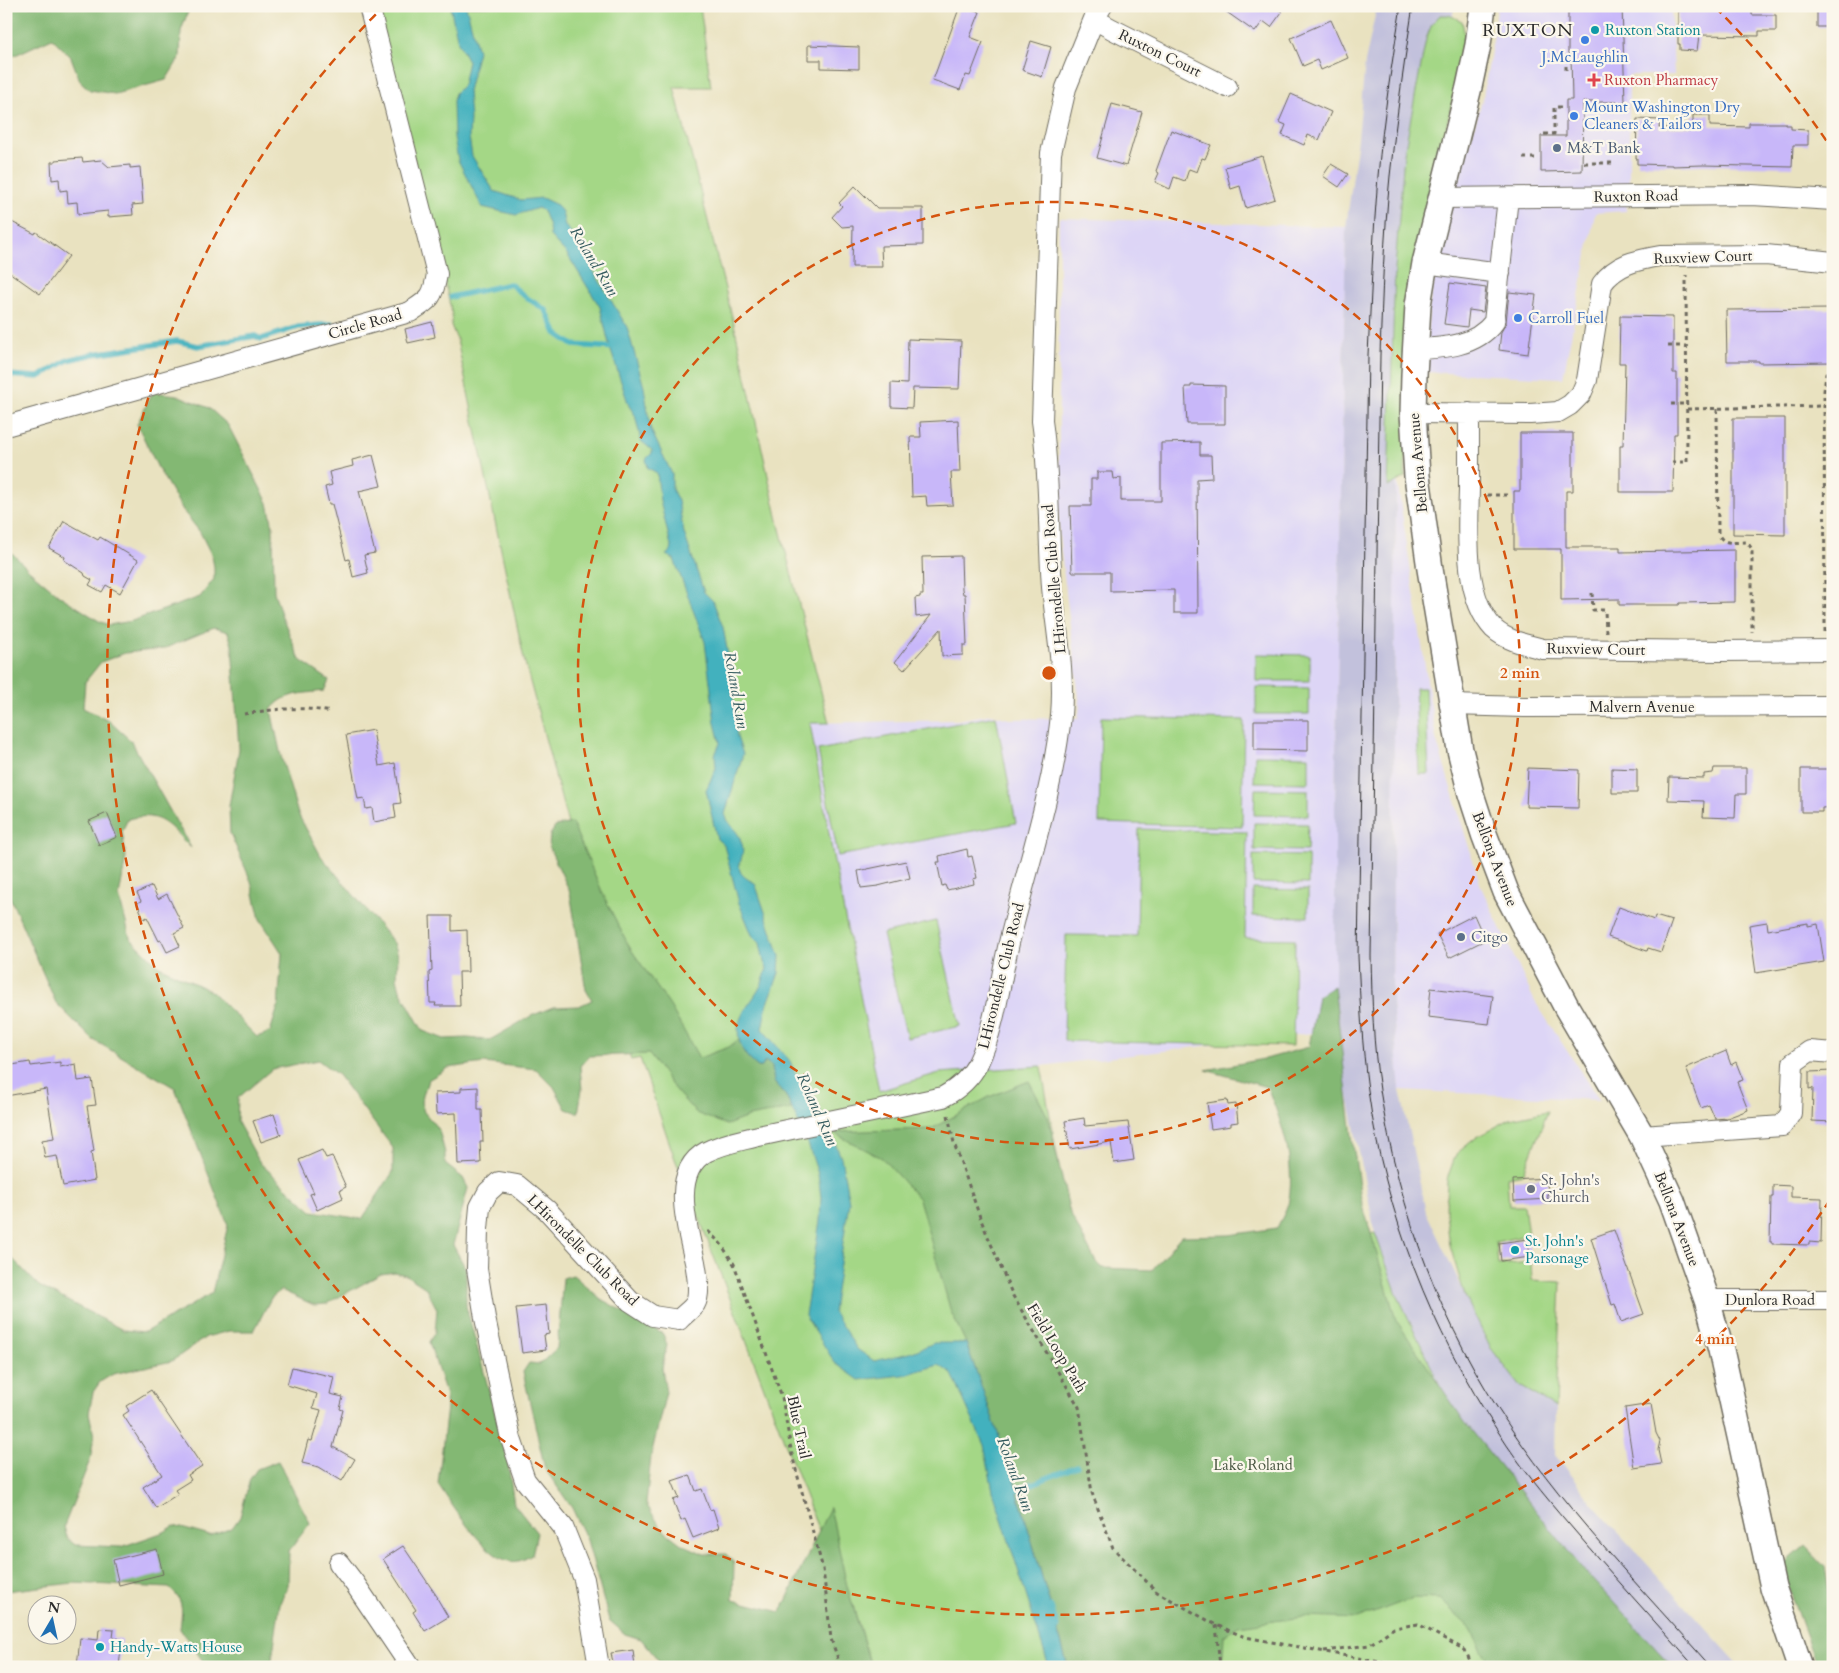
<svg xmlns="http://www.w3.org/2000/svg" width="1839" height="1673" viewBox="0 0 1839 1673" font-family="Cardo,serif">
<rect width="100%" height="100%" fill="#fbf7ec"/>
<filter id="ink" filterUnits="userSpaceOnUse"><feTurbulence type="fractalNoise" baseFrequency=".02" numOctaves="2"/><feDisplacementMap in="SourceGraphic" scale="10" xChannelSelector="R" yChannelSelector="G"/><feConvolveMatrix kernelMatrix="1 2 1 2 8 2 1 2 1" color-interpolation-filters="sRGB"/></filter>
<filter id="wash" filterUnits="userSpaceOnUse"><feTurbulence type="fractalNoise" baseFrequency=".0096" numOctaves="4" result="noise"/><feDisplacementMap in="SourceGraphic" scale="20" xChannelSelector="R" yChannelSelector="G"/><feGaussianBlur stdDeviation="1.12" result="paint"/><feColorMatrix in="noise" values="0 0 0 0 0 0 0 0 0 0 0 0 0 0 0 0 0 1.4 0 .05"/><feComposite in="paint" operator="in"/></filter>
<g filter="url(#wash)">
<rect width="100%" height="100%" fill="#e9e2c0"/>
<path fill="#ddd5f6" d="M1497,6H1671L1674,75H1629V179L1626,211L1595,213L1563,378L1425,372L1429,307L1444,232L1483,97L1495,29Z
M1059,218L1346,227L1335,809V1030L1041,1066L939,1073L879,1091L833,856L810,723L958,720L992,714L1009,719L1078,718L1080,706L1059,534Z
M1396,473L1436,739L1481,887L1534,1000L1599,1100L1400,1090L1392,1002Z"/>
<path fill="#c2c1dc" d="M1377,6H1454L1396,473L1392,1002L1400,1090L1426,1212L1490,1347L1520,1386L1556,1407L1555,1455L1595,1507L1741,1667H1660L1450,1407L1397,1294L1375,1233L1335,1030V809L1346,227L1358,139L1365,62Z"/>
<path fill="#a4d786" stroke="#688158" d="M376,6H700L711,87H674L734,324L779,525L829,723H810L833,856L879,1091L939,1073L1041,1066L1082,1294L1375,1233L1397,1294L1450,1407L1660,1667H871L852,1602H846L693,1202L675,1159L640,1058L631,1060L524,659L457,340L451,325L452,315L448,296Z
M1440,15H1449L1462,21L1465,36L1460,69L1411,275L1405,477L1388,487L1395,269L1404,154L1426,39L1432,24Z
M1256,654L1310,655V681H1256Z
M1256,687L1309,688V714H1256Z
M1415,688H1425L1429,774H1419Z
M996,716L1016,823L838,856L818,750Z
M1101,717L1244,720L1242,827L1099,823Z
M1255,755L1309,756V783L1254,782Z
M1255,789L1308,790V816L1254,815Z
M1254,823L1308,824L1307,851L1254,850Z
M1139,829L1247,832L1245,938L1295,939L1293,1046L1064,1041L1066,935L1137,936Z
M1253,855L1308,856V884L1253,883Z
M1253,889L1308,890V917L1253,916Z
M936,921L960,1026L907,1038L883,934Z
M1548,1111L1523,1174L1507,1177L1509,1206H1524L1528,1235L1496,1242L1498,1265L1531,1262L1532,1280L1561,1282L1556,1407L1520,1386L1490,1347L1465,1296L1450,1246L1446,1213L1447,1179L1456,1154L1477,1137L1510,1119Z"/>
<path fill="#83b873" stroke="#57724f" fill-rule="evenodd" d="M13,6H190L181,31L180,57L166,80L115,94L90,90L80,81L71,57L52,38L13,56L6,62V10Z
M153,392L177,395L209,408L228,425L268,503L273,527L274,592L281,614L300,660L329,680L324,691C303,694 284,692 271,710L281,756L298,814L321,856L394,943L398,955L397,978L400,990L423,1031L444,1039L467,1038L490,1040L531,1016L553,1007L579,1006L592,1000L586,990L570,892L549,847L550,835L556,826L572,823L608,905L630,948L670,1006L699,1058L729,1047L739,1039C742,1052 748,1059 758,1067H762L765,1061L772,1066L774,1082L786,1096L792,1109L748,1117L727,1125L696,1113L676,1091L649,1054L589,1056L580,1066L582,1090L578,1113L566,1109L554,1087L536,1069L484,1063L448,1068L428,1080L421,1102L424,1112L439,1130L445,1153V1164L463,1178L468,1188L453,1245L466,1269V1306L507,1457L514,1504L537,1533L532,1555C525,1559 518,1563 509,1561C484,1556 452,1505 438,1484L447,1407L445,1391L429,1342L435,1332L437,1309L426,1288L406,1275L394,1272L381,1274L326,1304L314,1305L281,1290L271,1298L254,1331H229L206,1337L172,1361L113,1374L100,1382L93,1392L89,1413L94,1436L90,1460L64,1526L67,1538L75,1545L121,1547L164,1532L174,1526L210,1536L232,1528L240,1517L250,1479L257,1469L278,1461L310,1523L289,1551L288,1585L280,1603L271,1667H207L180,1629C182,1610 185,1601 169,1588L73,1583L6,1591V1252L39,1286L123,1330L145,1332L212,1293L228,1225L175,1088L92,1039L56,1003L6,888V547L30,571L60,596L99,621L109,625L132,621L200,597L214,579V567L212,556L200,532L184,512L158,468L137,424ZM214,628L228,632L232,645L239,749L229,806L230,833L251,881L260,919L282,953L278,1007L270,1032L257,1037L212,992L159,966L130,938L119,896L126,857L122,831L128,819C161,810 170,827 191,848L131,741L109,721L83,708L85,682L101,662L125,653L163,649ZM318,1060L338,1075L393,1148V1172L362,1219L312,1211L260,1163L237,1121L238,1098L272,1069Z
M1334,986L1353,1144L1361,1199L1396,1320L1464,1421L1585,1572L1674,1667H1496L1489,1662L1470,1628L1440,1599L1413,1598L1357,1619L1304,1617L1238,1626L1224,1636L1222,1667H1068L1013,1476L966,1343L951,1312L919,1199L882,1158L831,1132L931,1129L989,1097L1029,1081L1048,1117L1070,1213L1096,1262L1103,1268L1152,1270L1181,1236L1229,1235L1277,1228C1281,1219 1288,1209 1289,1199C1295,1161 1282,1122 1267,1087L1206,1070L1269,1058L1309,1047L1318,996Z
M573,1275L601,1299L663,1334L667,1345L662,1368L666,1392L651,1456L646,1504L662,1529L680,1543L704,1554H726L734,1563L733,1600L781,1612L830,1507L847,1586L871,1667H664L641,1639L625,1634L609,1620L587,1540L572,1508L545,1469L523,1372L529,1363L540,1364L557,1348L563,1278Z
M1805,1546L1825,1567L1833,1618V1667H1817L1790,1593L1783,1565Z"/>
<path fill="#43b1be" stroke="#376e74" d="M450,6H466L478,51L468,91L470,119L469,137L472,156L494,191L521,200L542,198L557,205L562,212L565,226L578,240L591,267L627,327L644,387L651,430L672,474V489L678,501L684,533L704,592L713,601L723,627L730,666L737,737L743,754L725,814C728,825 738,830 741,841C749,861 725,869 755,883L780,956L779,973L766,1009L762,1029L790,1061L795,1073L803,1078L814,1096L841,1157L849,1202L833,1312L857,1349L874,1361L910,1353L934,1343H966L1013,1476L1068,1667H1049L993,1491L984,1445L952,1374L939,1365L903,1375L859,1380L835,1363L805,1315L820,1220L821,1197L818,1174L807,1141L786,1096L774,1082L772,1066L765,1061L762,1067H758C748,1059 742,1052 739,1039C734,1014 753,1004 762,983C764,978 766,973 767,968L764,962L760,943L752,935L739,903L724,845L717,839L706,790L716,768L715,755L720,743L715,723L705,642L674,559L666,555L672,550L660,501L657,473L648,468L646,459L652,453V450L641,441L635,415L629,406L610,348L600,307L567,254L550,236L549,226L543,211L538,208L516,215L482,207L458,160L454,137L453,101L455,93L463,85L468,61L458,42Z"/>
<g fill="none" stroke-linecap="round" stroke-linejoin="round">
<path stroke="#43b1be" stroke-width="5.5" d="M451,297L510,284L527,298L546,310L556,333L573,345L617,348
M6,375L39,377L68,360L94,354L177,341L198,346L255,336L261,339L298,327L332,324
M1012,1492L1077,1466
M1051,1607L1057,1627"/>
</g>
<g id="blocks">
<path fill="#c8b7f9" d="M960,6H965L980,12L970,37L983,42L970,76L966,75L960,90L933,80Z
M1218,6H1274L1282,12L1271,27L1263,21L1255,32Z
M1568,6H1622L1625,102H1583L1582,171L1541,172V136H1566V100H1572L1571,54H1568Z
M1678,6H1752V15H1776V31H1759V36L1699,35L1697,51L1680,50V44H1678Z
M1817,6H1833V27H1817Z
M1331,20L1348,58L1321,70L1317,60L1303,66L1291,38Z
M1031,41L1051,47L1042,77L1022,70Z
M808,45L859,47V69L821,68V60H808Z
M1291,94L1331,112L1319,140L1308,135L1304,145L1282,135L1286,125L1279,122Z
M1112,104L1142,112L1126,166L1097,158Z
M1693,115H1710V126L1749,127V123H1785V125H1791V129L1808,130V145H1793L1792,167L1703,165L1672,166V165L1637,164V158H1636L1637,119L1660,120L1659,128L1693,127Z
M1171,130L1211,145L1205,159L1202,158L1197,172L1189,169L1185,181L1174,177L1170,189L1155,182L1159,173L1156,171Z
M1262,156L1275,199L1246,208L1240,186L1231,189L1225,167Z
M82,158L83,162L101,160L109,167L130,165V168L140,167L143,204L132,205L133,215L108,217V211L78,214L77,202L68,203L67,190L60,191L59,179L52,180L51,162H55V160Z
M1331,164L1348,174L1339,187L1323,176Z
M855,186L877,208H923V245L881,246L882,267H852L853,226L842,227L832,217L842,206L839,203Z
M6,219L35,234L36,232L69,256L40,294L6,270Z
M1450,283L1486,288L1483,312L1469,310L1467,327L1444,324Z
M1509,292L1536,295L1528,354L1499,350L1501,332L1506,323Z
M1833,309V362L1759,363V361H1727L1726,310Z
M1620,316L1673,317V373H1677V434H1674L1673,492H1620V445H1623L1625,363H1619Z
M432,322L435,337L408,343L405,329Z
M908,339L961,341L959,389L913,388L912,408L891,407V383L907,384Z
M1191,385L1225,386V424H1187L1185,387H1191Z
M1733,418H1785V535L1733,534Z
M958,420L960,472H951L953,505L927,506L926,496L912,497L910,437H921L920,422Z
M1520,433H1573V491H1566V547H1620V552L1735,550V602L1680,603L1679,605H1619V599L1561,600V549H1514V491H1520Z
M1200,442V455H1211L1212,478L1197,479L1198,613H1174V590L1110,591V572H1072L1070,506H1091V479H1097V472H1113L1114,479L1121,478V501H1161V443Z
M373,455L381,486L359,491L375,553L364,555L368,573L353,577L349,559L346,560L332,504H329L325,487L332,485L329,472L353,466L352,460Z
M64,521L98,540L100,537L138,560L120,593L106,585L102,592L89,585L92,580L85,576L84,573L64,560L65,557L49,548Z
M961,556L962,589L963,594H965L967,645H963V655L942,656L941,629L904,670L895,662L931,615L916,617L915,598L920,597V595H923L922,557Z
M1254,720H1308V751L1254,750Z
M373,730L379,766L395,763L401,803L394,804L396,818L374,822L372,808L366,809L364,798L358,799L346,735Z
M1528,768L1579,770L1578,808L1526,807Z
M1612,768L1637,769V793H1612Z
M1714,768H1746V794H1736L1735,818L1703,817L1704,801L1668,800L1669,777L1704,778V774L1713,773Z
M1801,769H1833V807L1822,808V812H1801Z
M107,813L117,837L99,845L89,821Z
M967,849L968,857L972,856L977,878L973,879L974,884L947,890L945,885L942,886L937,862H940L939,856Z
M906,861L910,878L878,886L861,888L858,871Z
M152,886L158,899L167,894L184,928L174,933L180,946L167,952L161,940L159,941L147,917L144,919L137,903L141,901L137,893Z
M1619,907L1654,920L1655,916L1672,921L1661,952L1648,948L1647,951L1608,937Z
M1474,915L1485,940L1449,958L1437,934Z
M430,916H452V931L467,930L468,972H459L460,1006H435L436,1003H430L429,972L432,971Z
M1767,922L1768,930L1808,923V926L1818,924L1824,962L1756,973L1749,925Z
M1431,988L1493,996L1489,1024L1428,1017Z
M1726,1051L1731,1065L1736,1062L1743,1080L1737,1082L1748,1110L1727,1118L1715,1119L1709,1105L1701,1108L1686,1068Z
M30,1062L31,1066L60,1062V1067L76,1064L78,1081L92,1079L96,1105L87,1106L94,1151L91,1152L95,1180L63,1186L57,1156L45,1158L42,1140L54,1138L46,1089L6,1096V1066Z
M1833,1071V1122L1812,1121L1813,1088L1809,1089V1072Z
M478,1087V1110H482L483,1142H480L481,1163L458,1164L456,1113L436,1114L435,1093L461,1092V1088Z
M1227,1100L1228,1105L1236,1104L1238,1122L1231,1123V1126L1211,1129L1207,1103Z
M274,1114L281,1135L261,1142L253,1121Z
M1084,1118L1085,1126L1128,1122L1134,1160L1114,1163L1111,1142L1070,1149L1065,1121Z
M322,1150L326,1158L332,1156L346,1187L340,1190L343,1198L317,1210L310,1194L314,1193L299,1160Z
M1547,1178L1548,1199L1514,1201L1513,1180Z
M1773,1185L1791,1186V1197L1822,1198L1821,1243L1809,1242V1245L1772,1244V1242H1770L1771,1197H1773Z
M1614,1230L1644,1314L1621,1322L1615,1304L1612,1305L1591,1238Z
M1528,1239L1530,1257L1501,1261L1499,1243Z
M546,1305L549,1334L544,1335L546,1350L522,1353L516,1308Z
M292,1367L334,1377L330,1394L343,1397L340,1409L343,1410L333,1447L355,1459L342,1481L319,1467L302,1463L308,1440L312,1441L321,1410L313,1408L317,1394L287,1385Z
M151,1390L202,1466L188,1475L191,1480L175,1490L178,1494L156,1508L143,1487L162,1475L123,1415L129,1411L126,1406Z
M1651,1404L1656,1433L1660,1441L1658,1450L1661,1464L1634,1468L1625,1408Z
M690,1475L696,1491L702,1489L710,1510L713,1509L719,1528L693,1538L685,1519L681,1521L673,1500L679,1498L672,1481Z
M403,1546L438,1598H437L448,1617L425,1631L413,1612L416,1610L383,1559Z
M157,1549L163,1574L119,1585L113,1560Z
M99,1629L114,1630L113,1638L122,1639L119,1667H77L80,1638L98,1640Z
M633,1650L635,1667H614L611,1653Z"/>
</g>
</g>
<g filter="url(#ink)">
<use href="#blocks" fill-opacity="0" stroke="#6e6b5f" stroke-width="1"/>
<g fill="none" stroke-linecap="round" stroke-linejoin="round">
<g stroke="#6e6b5f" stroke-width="22">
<path id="minor" d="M1094,19L1112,29L1227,87
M1440,198L1752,195L1833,200
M1425,263L1500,273
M1415,349C1443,348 1475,347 1494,322L1508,198
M1413,413L1530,414L1558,412L1570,405L1581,394L1587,380L1602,284C1616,264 1637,260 1660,256L1766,255L1833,262
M1469,413C1469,439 1469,464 1469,490C1468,531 1463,597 1494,629C1507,641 1528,645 1543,649L1720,651L1833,650
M6,426L410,312C430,299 433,298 437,274L369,6
M1451,705L1524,707L1833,706
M1642,1136L1782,1126L1791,1113L1793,1063L1810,1051L1833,1053
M1707,1300H1833
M339,1563L355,1584L411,1667
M599,1667L584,1579L563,1527L525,1480L511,1439L485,1318L477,1269L478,1229L480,1207L488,1192L499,1182L517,1185L547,1210L630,1301L653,1316L679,1320C683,1315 691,1310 695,1304C701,1293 697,1274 695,1262C688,1230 669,1172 706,1152C721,1144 738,1141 754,1137L943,1097C958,1089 970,1079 978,1063C995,1028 1000,981 1009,943C1027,867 1053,792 1061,715C1065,671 1056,629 1052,587C1048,532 1050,475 1042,421L1051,153L1066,88L1094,19L1102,6"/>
</g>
<g stroke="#6e6b5f" stroke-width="28">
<path id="major" d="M1483,6L1478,45L1469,87L1425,263L1418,305L1414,375L1413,413L1417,476L1430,569L1460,750L1471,794L1484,834L1506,892L1567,1008L1642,1136L1672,1201L1707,1300L1721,1350L1773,1587L1800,1667"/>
</g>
<path stroke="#6e6b5f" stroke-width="3" stroke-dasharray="4 4" stroke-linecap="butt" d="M1566,58V72
M1544,134H1554V107H1563
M1523,158H1538
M1584,163H1613
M1668,346H1686
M1671,404H1687
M1687,409L1824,406
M1717,409L1718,533C1723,546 1735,542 1747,542L1752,549V632
M1672,462H1687L1686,275
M1487,495H1507
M1592,593L1593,610H1605L1606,632
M1825,632L1824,391L1826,374L1833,368
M244,714C274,709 302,706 331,712
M948,1115L954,1143L981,1220L1013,1296L1079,1407L1092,1493L1113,1548L1157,1592L1216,1625L1245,1637L1406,1667
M708,1231L721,1244L734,1264L782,1397L792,1455L823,1569L831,1639L841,1667
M1216,1625L1220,1667
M1324,1651L1369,1645L1394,1628L1418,1624L1465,1650L1473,1667"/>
<use href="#minor" stroke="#fff" stroke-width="20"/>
<use href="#major" stroke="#fff" stroke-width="25"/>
<path stroke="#2b2b2b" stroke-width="1" d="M1401,6C1392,63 1383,119 1378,176C1373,235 1371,295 1368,355L1358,956C1360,1001 1362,1046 1368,1090C1385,1213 1431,1330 1499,1433C1519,1465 1544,1495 1568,1523C1609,1572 1653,1619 1695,1667
M1413,6C1404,63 1396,119 1390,176C1384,236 1382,295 1380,355L1371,956C1372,1001 1373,1046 1380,1090C1399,1212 1442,1328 1512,1430C1570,1515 1643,1590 1711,1667"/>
</g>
</g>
<g fill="none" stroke="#d5540f" stroke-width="2.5" stroke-dasharray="9 6">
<circle cx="1049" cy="673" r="471"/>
<path d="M1830 1200A942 942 0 1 1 383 7M1715 7A942 942 0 0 1 1830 146"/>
</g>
<g fill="#0f9aa8" stroke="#fbf7ec" stroke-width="2">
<circle cx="1595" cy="30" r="5"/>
<circle cx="1515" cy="1250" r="5"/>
<circle cx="100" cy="1647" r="5"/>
</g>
<g fill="#3f7fe0" stroke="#fbf7ec" stroke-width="2">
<circle cx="1585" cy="40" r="5"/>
<circle cx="1574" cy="116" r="5"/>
<circle cx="1518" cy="318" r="5"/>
</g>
<path fill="#e0444e" stroke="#fbf7ec" stroke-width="2" d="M1591.5 72.5h5v5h5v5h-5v5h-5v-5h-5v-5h5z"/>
<g fill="#5c6f8a" stroke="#fbf7ec" stroke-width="2">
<circle cx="1557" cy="148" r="5"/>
<circle cx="1461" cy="937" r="5"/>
</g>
<circle fill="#6b7280" stroke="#fbf7ec" stroke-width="2" cx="1531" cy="1189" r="5"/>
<g text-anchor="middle" stroke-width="4.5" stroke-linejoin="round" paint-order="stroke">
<g font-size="15" fill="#0d838f" stroke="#fbf7ec" text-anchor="start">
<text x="1605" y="35">Ruxton Station</text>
<text x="1525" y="1246">St. John's<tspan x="1525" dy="17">Parsonage</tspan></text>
<text x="110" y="1652">Handy-Watts House</text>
</g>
<g font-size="15" fill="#2b2b2b" stroke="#fbf7ec">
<text transform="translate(1160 53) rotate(26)" y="5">Ruxton Court</text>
<text transform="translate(1636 196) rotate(-1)" y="5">Ruxton Road</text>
<text transform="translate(1703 257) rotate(-2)" y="5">Ruxview Court</text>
<text transform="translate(365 324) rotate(-16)" y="5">Circle Road</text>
<text transform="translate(1418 463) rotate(-95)" y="5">Bellona Avenue</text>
<text transform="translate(1054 579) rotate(-95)" y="5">LHirondelle Club Road</text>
<text transform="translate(1596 649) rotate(1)" y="5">Ruxview Court</text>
<text x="1642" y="712">Malvern Avenue</text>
<text transform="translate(1495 859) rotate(69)" y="5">Bellona Avenue</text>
<text transform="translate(1001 976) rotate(-76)" y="5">LHirondelle Club Road</text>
<text transform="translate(1677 1219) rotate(69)" y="5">Bellona Avenue</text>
<text transform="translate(583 1250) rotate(45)" y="5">LHirondelle Club Road</text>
<text x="1770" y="1305">Dunlora Road</text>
<text transform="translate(1057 1348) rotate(59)" y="5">Field Loop Path</text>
<text transform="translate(799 1427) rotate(78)" y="5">Blue Trail</text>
</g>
<g font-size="15" fill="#366cbe" stroke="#fbf7ec" text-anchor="start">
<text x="1585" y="62" text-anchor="middle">J.McLaughlin</text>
<text x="1584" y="112">Mount Washington Dry<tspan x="1584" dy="17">Cleaners &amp; Tailors</tspan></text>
<text x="1528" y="323">Carroll Fuel</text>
</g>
<g font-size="15" fill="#be3a42" stroke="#fbf7ec" text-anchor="start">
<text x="1604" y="85">Ruxton Pharmacy</text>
</g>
<g font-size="15" fill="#4e5e75" stroke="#fbf7ec" text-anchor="start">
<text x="1567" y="153">M&amp;T Bank</text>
<text x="1471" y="942">Citgo</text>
</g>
<g font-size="15" fill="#5b616d" stroke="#fbf7ec" text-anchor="start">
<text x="1541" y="1185">St. John's<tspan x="1541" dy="17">Church</tspan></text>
</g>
<g font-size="15" fill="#495642" stroke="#fbf7ec">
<text x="1253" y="1470">Lake Roland</text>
</g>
<g font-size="16" font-style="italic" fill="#335a5e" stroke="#fbf7ec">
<text transform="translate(595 261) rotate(59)" y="6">Roland Run</text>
<text transform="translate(737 690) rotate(80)" y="6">Roland Run</text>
<text transform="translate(818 1109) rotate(66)" y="6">Roland Run</text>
<text transform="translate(1016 1474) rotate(70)" y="6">Roland Run</text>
</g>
<g font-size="18" letter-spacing="1" fill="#2b2b2b" stroke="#fbf7ec">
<text x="1528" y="36">RUXTON</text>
</g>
</g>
<circle cx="1049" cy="673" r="8" fill="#d5540f" stroke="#fbf7ec" stroke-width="2.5"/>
<g font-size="15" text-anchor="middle" font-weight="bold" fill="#d5540f" stroke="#fbf7ec" stroke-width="4.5" stroke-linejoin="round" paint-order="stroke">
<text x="1520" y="678">2 min</text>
<text x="1715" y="1344">4 min</text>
</g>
<rect width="1839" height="1673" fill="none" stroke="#fbf7ec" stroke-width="25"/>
<g transform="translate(52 1620) rotate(9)"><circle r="24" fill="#fbf7ec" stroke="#a8a59f"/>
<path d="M0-4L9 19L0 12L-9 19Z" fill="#1f6fb2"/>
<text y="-8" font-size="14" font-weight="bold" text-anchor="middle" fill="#2b2b2b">N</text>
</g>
</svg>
